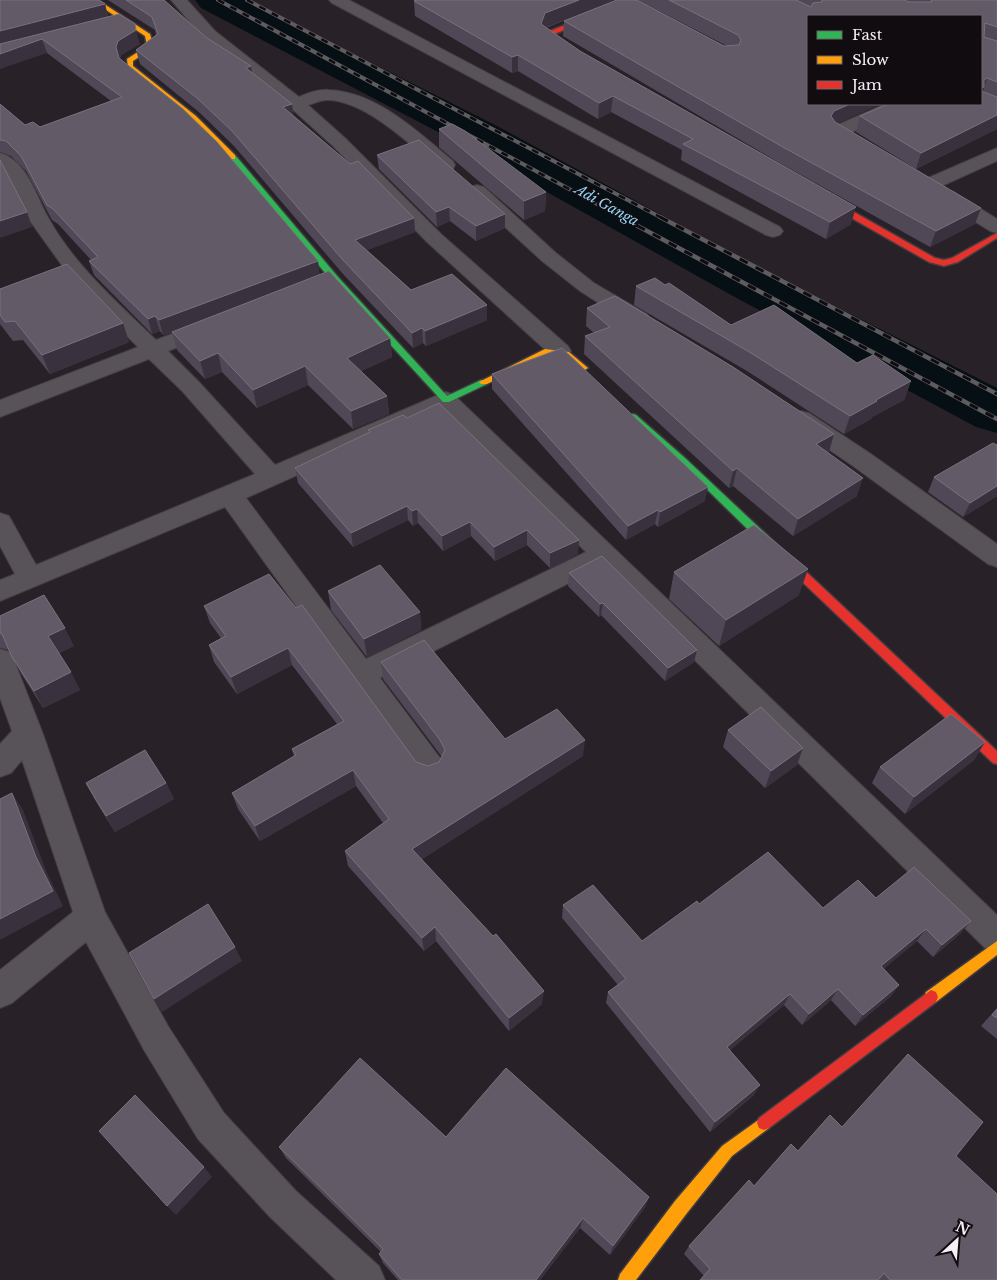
<svg xmlns="http://www.w3.org/2000/svg" width="997" height="1280" viewBox="0 0 997 1280" font-family="'Libre Baskerville',serif">
<rect width="100%" height="100%" fill="#282228"/>
<g fill="none" stroke-linecap="round" stroke-linejoin="round">
<path fill="#050f14" fill-rule="evenodd" d="M195,0H246L495,125L771,274L997,388V433L976,427L733,296L463,145L201,8Z"/>
<g stroke="#423d42" stroke-width="2">
<path id="street" d="M171,0H187L215,31L299,97C308,93 319,89 329,90C377,92 418,132 453,161L455,165L453,169L446,171L439,169C412,146 365,100 327,100C321,100 315,103 308,105L345,138L441,234L568,346L571,351L568,356L560,358L552,356L427,242L333,146L281,99L203,37Z
M329,0H349L780,227L783,231L780,235L773,237L766,235L332,3Z
M885,104H908L905,108L850,133L868,143L871,147L868,151C856,154 836,143 829,133L833,127Z
M997,148V161L935,189L928,191L921,189L919,185L921,181Z
M0,153C28,161 36,197 49,219C75,266 118,303 156,340L202,322L210,320L218,322L221,327L218,332L168,351L199,382L275,465L438,395L446,392L454,395L997,915V953L985,948L601,567L380,678L440,758L444,767L440,776L429,780L418,776L225,507L0,601V580L15,574L0,546V513L9,516L36,565L255,474L183,392L149,359L0,417V400L138,347L98,308L66,271L30,221L8,175L0,168ZM443,410L586,552L366,659L246,498Z
M477,185L484,187L556,253L594,283L647,314L650,319L647,324L639,326L631,324L580,291L542,261L470,195L467,191L470,187Z
M947,190L954,192L997,219V233L990,231L940,200L937,196L940,192Z
M801,411L809,413L871,454L997,544V567L988,564L853,466L793,425L789,419L793,413Z
M0,649L10,652L14,660L43,734L105,912L168,1026L224,1113L296,1191L379,1266L385,1280H336L270,1217L198,1139L144,1050L86,942L12,1003L0,1008V970L73,912L22,760L11,773L0,777V744L12,731L0,698Z"/>
</g>
<g stroke="#423d42" stroke-width="3">
<path id="fast" d="M229,155H235L338,277L447,396L481,380H487V384L449,402H443L332,281L229,159Z
M633,414L636,415L685,458L784,551L785,554L784,557H776L679,462L630,419L628,417Z"/>
</g>
<g stroke="#423d42" stroke-width="3">
<path id="slow" d="M91,0H98L150,34L154,47L133,61V66L196,116L235,155V159H229L190,120L128,68L127,59L147,46L145,36Z
M545,349L569,352L588,368L583,371L580,370L564,357L546,355L487,384H481L479,382Z
M997,941V955L936,1002L931,1004L926,1002L924,997L926,992Z
M764,1116L769,1118L771,1123L769,1128L732,1156L687,1213L636,1280H618L620,1274L675,1201L722,1146Z"/>
</g>
<g stroke="#423d42" stroke-width="3">
<path id="jam" d="M598,12L601,14L600,15L552,35L578,54V56H574L547,38L546,35L550,31Z
M818,195H824L935,258L944,260L952,258L997,233V238L958,262L944,266L929,262L818,199Z
M780,550L784,551L997,751V764L993,763L776,557L775,554L776,551Z
M931,990L936,992L938,997L936,1002L769,1128L764,1130L759,1128L757,1123L759,1118Z"/>
</g>
<use href="#street" fill="#585358" fill-rule="evenodd"/>
<use href="#fast" fill="#30b455" fill-rule="evenodd"/>
<use href="#slow" fill="#ff9f0a" fill-rule="evenodd"/>
<use href="#jam" fill="#e5322d" fill-rule="evenodd"/>
<g stroke="#5f5c5f" stroke-width="4">
<path id="rail-far1" d="M218,0L623,218
M247,0L662,218"/>
</g>
<g stroke="#5f5c5f" stroke-width="4.5">
<path id="rail" d="M621,217L997,419
M660,217L997,394"/>
</g>
<use href="#rail-far1" stroke="#100c10" stroke-width="2.5" stroke-dasharray="7" stroke-linecap="butt"/>
<use href="#rail" stroke="#100c10" stroke-width="3" stroke-dasharray="9" stroke-linecap="butt"/>
</g>
<path fill="#514857" d="M0,0L105,4L108,16L140,44L121,55L120,59L320,274L390,338L392,357L361,371L387,396L389,414L353,429L308,385L257,408L222,372L205,379L177,350L172,332L163,335L160,331L152,334L94,275L89,261L91,260L58,224L52,220L26,171L11,156L0,152V104L25,125L40,127L111,101L47,53Z
M108,0H164L207,38L252,72L294,116L350,164L414,218L415,232L367,250L411,290L487,320L426,346L423,343L413,348L343,274L234,146L200,113L140,64L136,50L156,35L155,30Z
M637,0L724,46H727L638,0H997V129L916,169L856,132L860,116L981,104V16L838,123L975,224L930,247L778,162L563,36L564,21L593,9L546,28L580,51L851,224L826,239L681,160L682,150L611,112L598,119L518,71L512,73L415,16L414,1Z
M439,129L546,192L545,211L524,220L439,147Z
M377,155L505,228L476,241L450,221L437,227L379,169Z
M665,285L731,325L857,363L911,381L904,400L872,417L871,419L844,434L747,371L634,305L636,286Z
M0,289L129,342L50,374L23,340L13,341L0,324Z
M587,308L829,452L828,453L857,496L793,536L733,486L729,488L584,354L585,336L594,333L586,326Z
M492,374L705,501L658,527L655,524L626,540L492,389Z
M407,418L578,554L550,568L527,545L495,561L471,536L443,551L418,523L413,526L408,520L353,547L298,483L295,468L368,433V430Z
M997,445V496L963,517L928,492L934,477Z
M674,572L799,595L719,646L669,599Z
M569,573L694,662L665,681L601,615L599,617L568,586Z
M328,591L420,612L421,630L367,657L331,610Z
M204,606L296,608L416,762L428,766L439,762L442,757L383,679L381,662L505,739L583,756L422,859L542,1004L509,1031L436,941L424,951L348,866L345,851L383,823L356,786L260,841L238,809L232,793L294,757L292,749L337,724L292,665L237,694L214,662L209,645L221,638L210,623Z
M0,616L74,646L59,653L80,690L43,708L22,675L9,650L0,648Z
M728,730L797,765L765,788L723,747Z
M985,742L974,760L905,814L872,783L880,767Z
M86,783H166L174,799L115,832L95,800Z
M876,898L961,933L933,957L917,941L883,969L899,985L891,996L855,1026L831,1000L802,1025L784,1005L730,1050L754,1095L710,1132L606,1003L608,992L618,985L562,918L563,905L642,941L699,904L823,908Z
M997,1008V1039L981,1026Z
M842,1127L956,1156L997,1280H700L704,1276L684,1254L689,1246L754,1186L798,1151Z
M446,1137L649,1197L645,1207L610,1255L580,1228L540,1280H398L383,1263L379,1254L381,1252L286,1158L279,1147Z"/>
<path fill="#39313d" d="M579,0H617L544,28L541,24L545,13Z
M105,4L108,17L0,46V31Z
M136,30L140,44L121,55L119,60L116,47L118,41Z
M42,39L47,53L0,69V54Z
M518,55V71L512,73V57Z
M251,66L253,80L246,68Z
M987,78L981,98V88L984,80Z
M613,96L611,112L598,119L599,103Z
M292,104L294,118L283,107Z
M850,104H881L830,127L831,116L834,111Z
M997,115V129L916,169L921,153Z
M546,192L545,211L524,220V201Z
M449,207L450,221L437,227L436,212Z
M856,207L851,224L826,239L830,222Z
M981,208L975,224L930,247L936,231Z
M27,212L32,227L0,238V221Z
M505,214V228L476,241V226Z
M414,218L415,232L357,254L355,240Z
M318,261L320,276L163,335L159,320Z
M487,305V320L426,346L425,331Z
M155,316L160,331L152,334L148,319Z
M123,323L129,342L50,374L42,355Z
M422,328L423,343L413,348L412,333Z
M390,338L392,357L349,376L347,358Z
M218,353L222,372L205,379L200,361Z
M305,366L308,385L257,408L253,390Z
M911,381L904,400L872,417L871,419L844,434L850,416L876,400Z
M387,396L389,414L353,429L351,411Z
M834,434L829,452L811,462L816,444Z
M737,468L733,486L729,488L733,471Z
M863,478L857,496L793,536L798,519Z
M997,486V496L963,517L970,503Z
M708,487L705,501L658,527L660,512Z
M407,506L408,520L353,547L351,533Z
M417,509L418,523L413,526L412,511Z
M658,510L655,524L626,540L628,526Z
M470,522L471,536L443,551L442,536Z
M527,530V545L495,561L494,547Z
M579,540L578,554L550,568V553Z
M808,569L799,595L719,646L726,620Z
M603,603L601,615L599,617L600,604Z
M420,612L421,630L367,657L364,639Z
M65,628L74,646L57,654L48,636Z
M288,648L292,665L237,694L231,677Z
M697,650L694,662L665,681L668,668Z
M71,672L80,690L43,708L34,691Z
M585,740L583,756L414,864L412,849Z
M985,742L974,760L905,814L914,797Z
M803,748L797,765L765,788L771,771Z
M353,770L356,786L260,841L255,826Z
M166,783L174,799L115,832L106,816Z
M12,793L23,810L47,873L63,906L0,940V919L36,857Z
M971,921L961,933L933,957L942,945Z
M435,927L436,941L424,951L422,938Z
M926,929L917,941L873,978L881,966Z
M235,947L242,961L162,1012L154,999Z
M899,985L891,996L855,1026L863,1015Z
M838,989L831,1000L802,1025L809,1014Z
M544,991L542,1004L509,1031V1018Z
M790,994L784,1005L722,1057L727,1047Z
M760,1085L754,1095L710,1132L715,1122Z
M204,1167L212,1177L176,1215L167,1206Z
M649,1197L645,1207L610,1255L613,1246Z
M583,1218L580,1228L540,1280H536Z"/>
<path fill="#635a68" stroke="#7a717e" d="M0,0H99L105,4L0,31Z
M126,0H164L207,38L251,66L246,68L292,104L283,107L350,164L358,161L414,218L355,240L411,290L452,274L487,305L425,331L422,328L412,333L342,259L232,131L197,98L136,50L158,34L152,17Z
M417,0H579L545,13L541,24L580,51L856,207L830,222L683,144L693,139L613,96L599,103L518,55L512,57L414,1Z
M617,0H637L724,46L739,45L741,40L738,35L669,0H796L811,7L813,3L822,2V0H904L909,2H932L931,0H997V27L985,23L984,37L997,41V82L987,78L984,80V87L981,88V16H808V104H850L834,111L831,116L835,122L981,208L936,231L781,146L564,21Z
M119,14L135,24L136,30L118,41L116,47L119,58L183,109L217,142L318,261L159,320L155,316L148,319L89,261L98,257L53,209L47,205L21,156L6,141L0,140V104L25,125L33,122L40,127L122,97L42,39L0,54V44Z
M981,91L997,97V115L921,153L860,116L888,104H981Z
M452,124L465,131L546,192L524,201L439,129Z
M419,140L505,214L476,226L449,207L436,212L377,155Z
M0,160L27,212L0,221Z
M67,264L123,323L42,355L15,321L5,322L0,315V289Z
M329,271L390,338L347,358L387,396L351,411L305,366L253,390L218,353L200,361L172,332Z
M655,278L665,285L669,283L731,325L774,305L857,363L873,355L911,381L876,400L877,401L850,416L751,353L636,286Z
M615,296L733,367L834,434L816,444L863,478L798,519L737,468L733,471L585,336L610,327L587,308Z
M562,348L708,487L660,512L658,510L628,526L492,374Z
M439,403L579,540L550,553L527,530L494,547L470,522L442,536L417,509L412,511L407,506L351,533L295,468L370,432L368,430L403,415L407,418Z
M993,443L997,445V486L970,503L934,477Z
M754,525L808,569L726,620L674,572Z
M602,556L697,650L668,668L603,603L600,604L569,573Z
M380,565L420,612L364,639L328,591Z
M269,574L296,608L302,605L416,762L428,766L439,762L445,750L440,740L381,662L424,640L505,739L557,709L585,740L412,849L493,936L496,934L544,991L509,1018L435,927L422,938L345,851L389,819L353,770L255,826L232,793L296,755L292,749L344,721L288,648L231,677L209,645L226,636L204,606Z
M44,595L65,628L48,636L71,672L34,691L12,657L2,634L0,633V616Z
M761,707L803,748L771,771L728,730Z
M951,714L985,742L914,797L880,767Z
M145,750L166,783L106,816L86,783Z
M12,793L36,857L53,891L0,919V799Z
M768,852L823,908L858,880L876,898L914,867L971,921L942,945L926,929L881,966L899,985L863,1015L838,989L809,1014L790,994L727,1047L760,1085L715,1122L608,992L626,979L563,905L593,885L642,941L697,901L699,904Z
M208,904L235,947L154,999L129,953Z
M997,1009V1018L992,1015Z
M908,1054L983,1122L956,1156L997,1194V1280H890L884,1273L878,1280H700L710,1269L689,1246L749,1180L754,1186L791,1144L798,1151L830,1115L842,1127Z
M360,1058L446,1137L506,1068L649,1197L613,1246L583,1218L536,1280H402L379,1254L383,1249L279,1147Z
M135,1095L204,1167L167,1206L99,1131Z"/>
<g text-anchor="middle" stroke-width="5" stroke-linejoin="round" paint-order="stroke">
<g font-size="14" font-style="italic" fill="#91d9fa" stroke="#100c10">
<text transform="translate(607 205) rotate(29)" y="5">Adi Ganga</text>
</g>
</g>
<rect x="807" y="15" width="175" height="90" fill="#100c10" stroke="#6c676c"/>
<rect x="817" y="31" width="25" height="8" fill="#30b455" stroke="#6c676c"/>
<text x="852" y="40" font-size="15" fill="#f6eff6">Fast</text>
<rect x="817" y="56" width="25" height="8" fill="#ff9f0a" stroke="#6c676c"/>
<text x="852" y="65" font-size="15" fill="#f6eff6">Slow</text>
<rect x="817" y="81" width="25" height="8" fill="#e5322d" stroke="#6c676c"/>
<text x="852" y="90" font-size="15" fill="#f6eff6">Jam</text>
<g transform="translate(957 1240) rotate(26)" stroke="#100c10" stroke-width="4" paint-order="stroke">
<path d="M0-4L9 19L0 12L-9 19Z" fill="#f6eff6"/>
<text y="-8" font-size="14" font-weight="bold" text-anchor="middle" fill="#f6eff6">N</text>
</g>
</svg>
